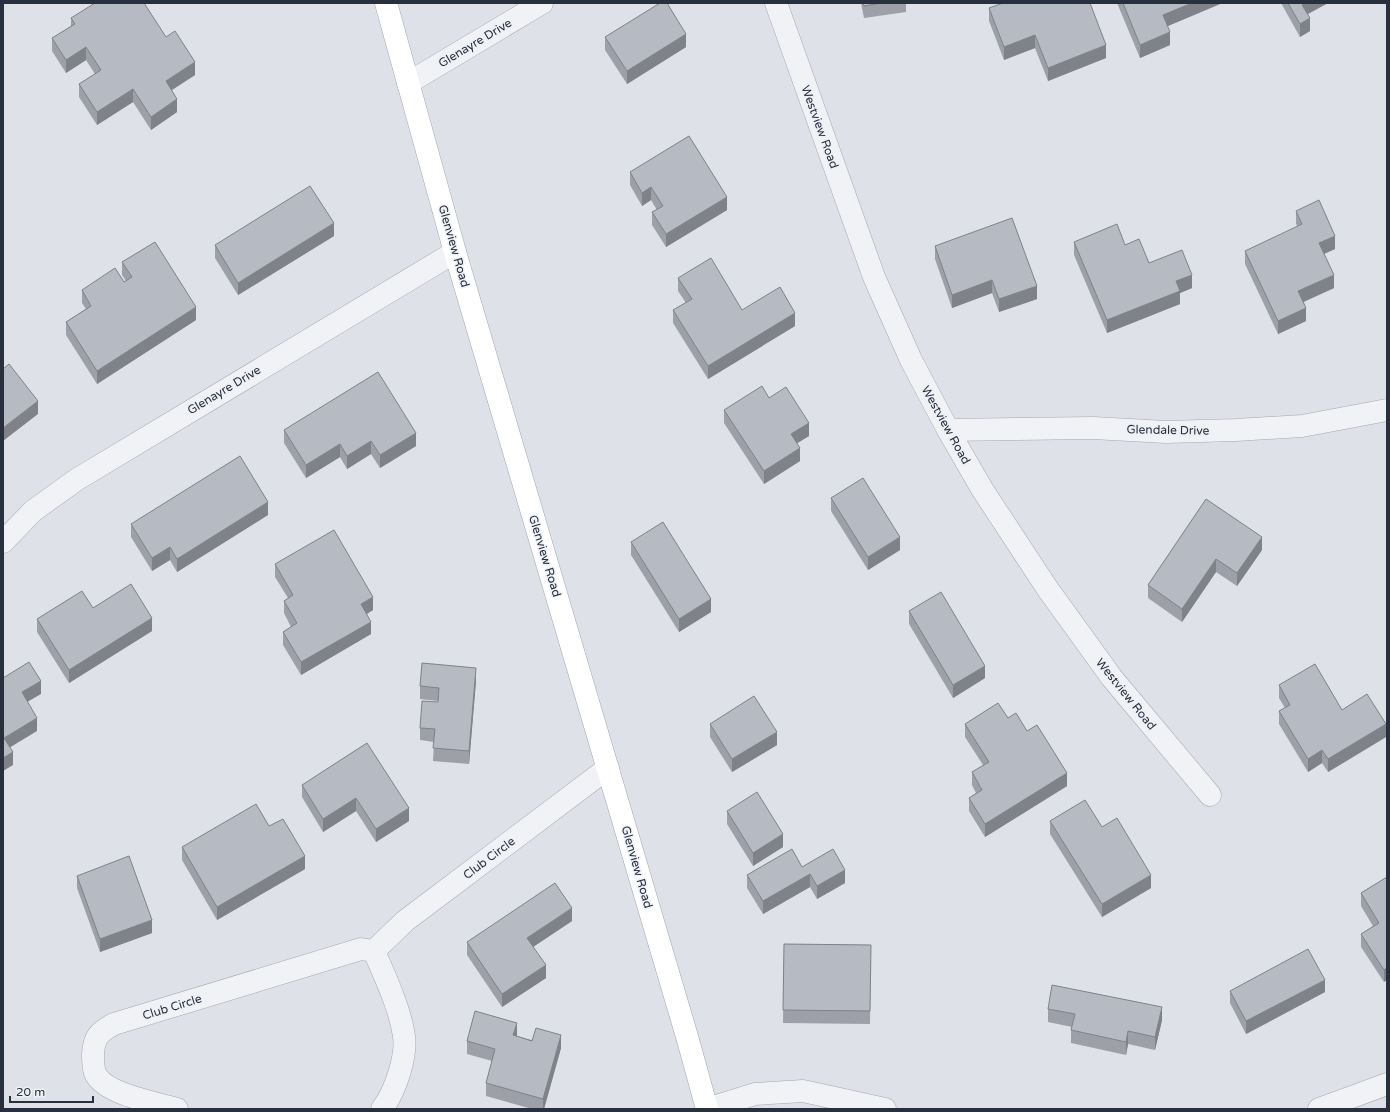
<svg xmlns="http://www.w3.org/2000/svg" width="1390" height="1112" viewBox="0 0 1390 1112" font-family="'Varela Round',sans-serif">
<rect width="100%" height="100%" fill="#dee1e7"/>
<g fill="none" stroke-linecap="round" stroke-linejoin="round">
<g stroke="#a4a8b1" stroke-width="23">
<path id="minor" d="M776,3L874,277L911,360L948,430L982,489L1047,588L1112,678L1210,795
M408,83L542,3
M948,430L1093,428L1166,432L1236,430L1302,426L1387,410
M3,542L33,511L76,480L455,252
M374,951L405,921L608,768
M177,1109C156,1103 104,1094 95,1073C93,1067 93,1061 93,1054C94,1037 99,1032 114,1024L361,949L374,951C385,977 400,1008 404,1036C407,1057 395,1092 382,1109
M707,1109L755,1094L803,1091L885,1109
M1319,1109L1387,1084"/>
</g>
<g stroke="#9ea5b2" stroke-width="23">
<path id="major" d="M386,3L455,252L688,1040L707,1109"/>
</g>
<use href="#minor" stroke="#f1f2f5" stroke-width="22"/>
<use href="#major" stroke="#fff" stroke-width="22"/>
</g>
<path fill="#9da0a8" d="M861,3H906V12L864,18Z
M1117,3H1220V4L1168,26L1170,45L1140,58Z
M1281,3H1328L1308,14L1310,31L1300,37Z
M989,8L1106,58L1048,81L1035,48L1004,60L989,21Z
M71,18L166,37L195,75L171,90L177,112L151,130L133,102L97,125L79,97V84L95,74L86,60L66,73L52,51V38L71,26Z
M605,37L686,47L627,84L605,50Z
M630,172L727,210L666,247L652,225V212L657,210L651,200L642,206L630,185Z
M1296,211L1335,249L1324,254L1334,288L1304,302L1306,321L1278,334L1245,264V251L1298,227L1296,224Z
M334,236L238,295L215,258V245Z
M1074,242L1125,245L1149,263L1192,288L1180,293V304L1107,333L1074,255Z
M935,246L1037,299L999,312L992,293L952,308L935,259Z
M122,262L196,320L97,384L66,335V322L86,309L82,303V290L124,282L126,281L122,275Z
M678,278L742,310L795,326L708,379L673,323V310L686,303L678,291Z
M769,398L809,436L797,443L800,461L764,484L724,423V410Z
M284,430L416,446L380,468L371,454L347,469L340,457L306,478L284,443Z
M831,498L900,550L868,570L831,511Z
M1206,499L1262,550L1237,586L1216,572L1182,622L1148,598V585Z
M268,515L177,572L170,560L152,571L131,537V524Z
M631,542L711,612L679,632L631,555Z
M275,564L373,610L367,614L371,634L301,675L283,645V632L291,627L284,613V601L288,598L275,577Z
M93,608L152,631L69,683L37,632V619Z
M909,611L985,678L953,698L909,624Z
M476,681L469,764L433,761L434,742L420,740V728L438,702V701L420,699V686Z
M1279,685L1342,710L1386,737L1328,772L1322,763L1308,772L1279,724V711L1285,708L1279,698Z
M1008,718L1027,731L1067,786L985,837L969,811V798L976,793L972,785V772L983,765L965,737V724Z
M710,724L777,745L732,772L710,737Z
M367,743L409,821L376,842L356,811L323,832L302,797V785Z
M727,811L783,847L753,866L727,824Z
M1050,821L1151,888L1102,917L1050,834Z
M269,826L305,869L217,920L182,860V847Z
M802,867L845,883L817,899L810,887L763,914L747,888V875Z
M77,876L152,933L100,952L77,888Z
M1387,877L1384,982L1361,947V934L1373,926L1361,906V893Z
M572,921L533,947L546,978L502,1007L467,955V942Z
M784,944L871,945L870,1024L783,1023Z
M1230,991L1325,992L1246,1034L1230,1003Z
M1048,1009L1162,1020L1155,1050L1128,1044L1126,1055L1071,1043V1030L1072,1027L1048,1022Z
M517,1036L561,1048L544,1109H532L486,1096V1083L492,1061L467,1054V1041Z"/>
<path fill="#7f8288" d="M1192,3H1220V4L1163,28V15Z
M1305,3H1328L1302,17V5Z
M1310,18V31L1300,37V24Z
M1170,32V45L1140,58V45Z
M686,34V47L627,84V71Z
M1035,35V48L1004,60V47Z
M1106,45V58L1048,81V68Z
M86,47V60L66,73V60Z
M195,62V75L166,94V81Z
M133,89V102L97,125V112Z
M177,99V112L151,130V117Z
M651,187V200L642,206V193Z
M727,197V210L666,247V234Z
M334,223V236L238,295V283Z
M1335,236V249L1319,256V243Z
M1192,275V288L1180,293V304L1107,333V320L1176,281Z
M1334,275V288L1298,304V291Z
M992,280V293L952,308V295Z
M1037,286V299L999,312V299Z
M196,307V320L97,384V371Z
M1306,308V321L1278,334V321Z
M795,313V326L708,379V366Z
M38,401V414L3,441V428Z
M809,423V436L791,447V434Z
M416,433V446L380,468V455Z
M371,441V454L347,469V456Z
M340,444V457L306,478V465Z
M800,448V461L764,484V471Z
M268,502V515L177,572V559Z
M900,537V550L868,570V557Z
M1262,537V550L1237,586V573Z
M170,547V560L152,571V558Z
M1216,559V572L1182,622V609Z
M373,597V610L361,617V604Z
M711,599V612L679,632V619Z
M152,618V631L69,683V670Z
M371,622V634L301,675V662Z
M985,666V678L953,698V685Z
M476,668V681L469,764V751Z
M41,681V694L22,705V692Z
M37,718V731L4,751V738Z
M1386,724V737L1328,772V759Z
M777,732V745L732,772V759Z
M1322,750V763L1308,772V759Z
M13,752V765L3,771V758Z
M1067,773V786L985,837V824Z
M356,798V811L323,832V819Z
M409,808V821L376,842V829Z
M783,834V847L753,866V853Z
M305,856V869L217,920V907Z
M845,870V883L817,899V886Z
M810,874V887L763,914V901Z
M1151,875V888L1102,917V904Z
M572,908V921L527,951V938Z
M152,920V933L100,952V939Z
M546,965V978L502,1007V994Z
M1387,967V980L1384,982V970Z
M1325,980V992L1246,1034V1021Z
M1162,1007V1020L1155,1050V1037Z
M517,1023V1036L513,1048V1035Z
M1128,1031V1044L1126,1055V1042Z
M561,1035V1048L544,1109H543V1099Z"/>
<path fill="#b6bac3" stroke="#7f8288" d="M95,3H144L166,37L175,31L195,62L166,81L177,99L151,117L133,89L97,112L79,84L101,70L86,47L66,60L52,38L75,24L71,18Z
M660,3H667L686,34L627,71L605,37Z
M863,3H881L864,6Z
M1003,3H1090L1106,45L1048,68L1035,35L1004,47L989,8Z
M1123,3H1192L1163,15L1170,32L1140,45Z
M1288,3H1305L1302,5L1310,18L1300,24Z
M689,136L727,197L666,234L652,212L663,206L651,187L642,193L630,172Z
M310,186L334,223L238,283L215,245Z
M1319,200L1335,236L1319,243L1334,275L1298,291L1306,308L1278,321L1245,251L1302,224L1296,211Z
M1012,218L1037,286L999,299L992,280L952,295L935,246Z
M1117,224L1125,245L1139,239L1149,263L1182,250L1192,275L1176,281L1180,291L1107,320L1074,242Z
M155,242L196,307L97,371L66,322L91,306L82,290L115,268L124,282L132,277L122,262Z
M711,258L742,310L780,287L795,313L708,366L673,310L692,299L678,278Z
M9,364L38,401L3,428V369Z
M378,372L416,433L380,455L371,441L347,456L340,444L306,465L284,430Z
M762,386L769,398L786,387L809,423L791,434L800,448L764,471L724,410Z
M240,456L268,502L177,559L170,547L152,558L131,524Z
M863,478L900,537L868,557L831,498Z
M1206,499L1262,537L1237,573L1216,559L1182,609L1148,585Z
M663,522L711,599L679,619L631,542Z
M334,530L373,597L361,604L371,622L301,662L283,632L297,623L284,601L293,595L275,564Z
M131,584L152,618L69,670L37,619L82,591L93,608Z
M941,592L985,666L953,685L909,611Z
M29,662L41,681L22,692L37,718L4,738L13,752L3,758V678Z
M422,663L476,668L469,751L433,748L435,729L420,728L422,701L438,702L439,688L420,686Z
M1315,664L1342,710L1367,694L1386,724L1328,759L1322,750L1308,759L1279,711L1290,705L1279,685Z
M754,696L777,732L732,759L710,724Z
M998,703L1008,718L1016,713L1027,731L1037,725L1067,773L985,824L969,798L982,790L972,772L989,762L965,724Z
M367,743L409,808L376,829L356,798L323,819L302,785Z
M757,792L783,834L753,853L727,811Z
M1085,800L1102,827L1117,818L1151,875L1102,904L1050,821Z
M256,804L269,826L283,819L305,856L217,907L182,847Z
M792,849L802,867L833,849L845,870L817,886L810,874L763,901L747,875Z
M129,856L152,920L100,939L77,876Z
M1387,877V967L1384,970L1361,934L1379,923L1361,893Z
M555,883L572,908L527,938L546,965L502,994L467,942Z
M784,944L871,945L870,1011L783,1010Z
M1308,949L1325,980L1246,1021L1230,991Z
M1052,985L1162,1007L1155,1037L1128,1031L1126,1042L1071,1030L1075,1014L1048,1009Z
M475,1011L517,1023L513,1035L532,1041L536,1028L561,1035L543,1099L486,1083L495,1049L467,1041Z"/>
<g text-anchor="middle" stroke-width="3" stroke-linejoin="round" paint-order="stroke">
<g font-size="12" fill="#282f3d" stroke="#edf0f5">
<text transform="translate(475 43) rotate(-31)" y="4">Glenayre Drive</text>
<text transform="translate(820 127) rotate(70)" y="4">Westview Road</text>
<text transform="translate(454 246) rotate(74)" y="4">Glenview Road</text>
<text transform="translate(224 390) rotate(-31)" y="4">Glenayre Drive</text>
<text transform="translate(946 425) rotate(61)" y="4">Westview Road</text>
<text transform="translate(1168 430) rotate(1)" y="4">Glendale Drive</text>
<text transform="translate(545 556) rotate(73)" y="4">Glenview Road</text>
<text transform="translate(1126 694) rotate(51)" y="4">Westview Road</text>
<text transform="translate(489 858) rotate(-37)" y="4">Club Circle</text>
<text transform="translate(637 867) rotate(74)" y="4">Glenview Road</text>
<text transform="translate(172 1007) rotate(-17)" y="4">Club Circle</text>
</g>
</g>
<rect width="1390" height="1112" fill="none" stroke="#282f3d" stroke-width="8"/>
<path d="M10 1096v6h83v-6" fill="none" stroke="#282f3d" stroke-width="2"/>
<text x="16" y="1096" font-size="12" fill="#282f3d" stroke="#edf0f5" stroke-width="3" paint-order="stroke">20 m</text>
</svg>
